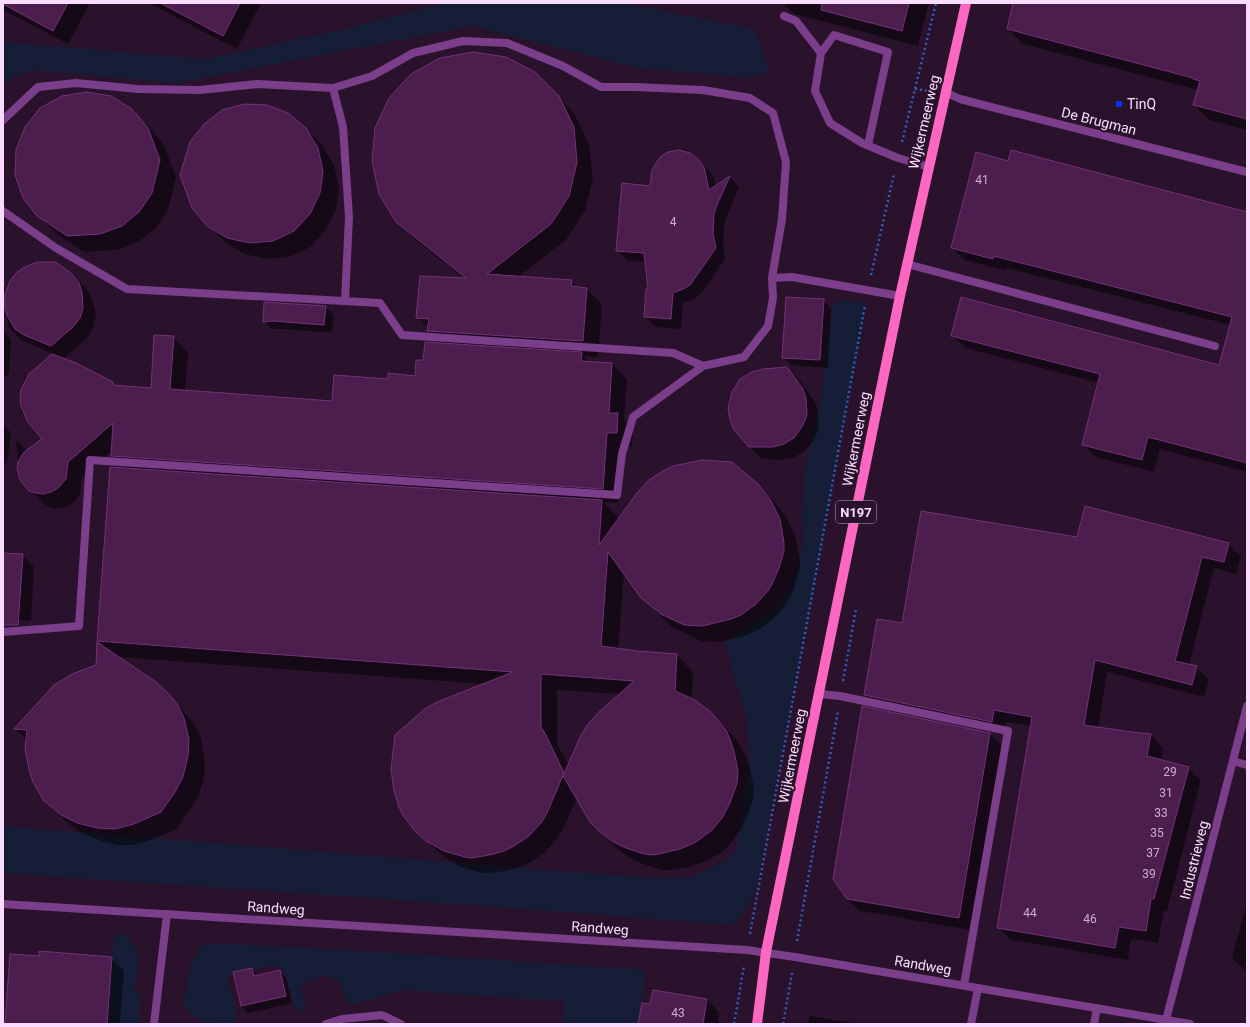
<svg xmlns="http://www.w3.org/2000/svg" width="1250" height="1027" viewBox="0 0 1250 1027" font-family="Roboto,sans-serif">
<rect width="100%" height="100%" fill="#2a122c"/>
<path fill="#151e36" d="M445,3H622L754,29L770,72L745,78L721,75L638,68L473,26L176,83L33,70C20,73 10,76 3,87V42L206,59L336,31Z
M841,300L867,302L822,544L756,888L747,908L733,925L471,905L3,873V826L635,877L689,878L727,860L736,851L750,755L747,720L725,643L767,615L789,592L796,574L803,541L802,514L804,474L823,386L827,347L832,317V304Z
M114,934L128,936L139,956L134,991L141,994L138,1024H108Z
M205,943L350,950L645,970L642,1003L638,1024H563V1000L524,999L404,990L349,1006L339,980L322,976L305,983L300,989L307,1010L296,1011L285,973L280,967L270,966L256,969L252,968L233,972L228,977L237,1020C230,1027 205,1024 196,1018C191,1015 187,1008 184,1004L191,963Z"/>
<path fill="#0007" fill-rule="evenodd" d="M3,3H90L68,44L3,10Z
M149,3H261L237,49Z
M783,3H929L918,46L794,14Z
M1014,3H1247V130L1209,120L1194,105L1198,90L1023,44L1008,29Z
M535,73L574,113L589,144L593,178L585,211L566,240L518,277L571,281L578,288H586L602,304L598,357L583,356L590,362L612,364L627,379L624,421L633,429L632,447H622L618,503L603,502L618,517V521L758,486L775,503L787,518L795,536L800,560V568L793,591L784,607L776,616L761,628L748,635L719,642L701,641L678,630L671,626L638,593L624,573L618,650L677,655L693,672L692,700L710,712L735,738L746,756L750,768L754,788L753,800L746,819L741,829L731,843L721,853L704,862L689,867L671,870H662L643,864L630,858L616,848L600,831L577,798L563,829L557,839L545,852L531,862L521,867L505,871L489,873H482L461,867L444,857L415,830L484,684L118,657L160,687L177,704L193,722L201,738L204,756L205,769L203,782L198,797L191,808L177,829L151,840L132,845H118L101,841L78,831L62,818L45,801L27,741L16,729L55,686L97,666L103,645L98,641L125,469L112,456V451L82,477L80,494L73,503L66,507L59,509L52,508L44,504L20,480L16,440L27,451L44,439L21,412L22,390L25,377L54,354L21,340L8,327L6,296L72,274L85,287L92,299L96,314L93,328L88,337L63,359L113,383L116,386L151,389L173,337L188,352L185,391L332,402L389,380L416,377L424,361L441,344L428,331V328L417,317L465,279L413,238L397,222ZM557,690L620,694L569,766L557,744Z
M131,110L148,126L164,145L176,177L168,210L155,229L138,242L117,250L84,252L54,232L38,215Z
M305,128L322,145L334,165L339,188L336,210L326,230L310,247L289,257L267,259L244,254L225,242L208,225Z
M698,160L709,171L714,178L716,187L730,177L739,187L727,215L724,225L723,244L725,259L703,291L696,298L683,303L681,329L656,327L645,317L649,290L646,262L628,261L617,250L650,187Z
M1009,162L1247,213V472L1160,449L1154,472L1096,457L1083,445L1099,383L965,348L952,335L1220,366L1231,325L1006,268V271L965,260L952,248Z
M823,300L831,309L828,368L791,365L783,357Z
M325,306L334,315L332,333L282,329H272L264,321Z
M3,331L11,339L9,374L3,378Z
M787,368L800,381L815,402L818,412L819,428L814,440L806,450L793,458L783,460L762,459L749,446Z
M3,424L11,433L7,464L6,463L3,466Z
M1077,538L1228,544L1241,556L1236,574L1214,568L1189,665L1196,667L1209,680L1204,697L1107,672L1098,728L1151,735L1163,748L1161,761L1188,768L1201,780L1167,911H1164L1158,943L1131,939L1128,960L1011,940L998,927L1032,726L1006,722L1004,734L878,708L865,695L903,624Z
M3,554L22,555L34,567L31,621L3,619Z
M990,734L1002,746L971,930L860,911L847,899Z
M1247,902V971L1245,970L1232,958Z
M40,957L111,958L124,971L120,1024H3V1015H7Z
M252,969L259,976L279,971L286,978L292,1003L248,1013L241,1006L234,973Z
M707,1000L719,1012L718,1021L721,1024H639L651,1005Z
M810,1016L858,1024H808Z"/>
<path fill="#4b1e4d" stroke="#753178" d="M3,3H68L53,31L3,4Z
M160,3H240L223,36Z
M822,3H909L902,31L821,10Z
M1013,3H1247V119L1193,105L1200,81L1193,79V78L1007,29Z
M473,52L506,57L535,72L559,96L574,127L577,162L569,196L551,224L487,274L572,280L571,286L587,288L583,341L427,331L429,319L416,318L420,276L466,278L396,222L379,194L372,161L375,128L389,98L411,74L440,58Z
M87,92L111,96L132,109L148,128L160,160L152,193L139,212L122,226L100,234L67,236L37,216L23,198L15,175L16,150L25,127L40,108L62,96Z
M244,104L267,105L288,113L306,128L318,148L323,171L320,193L310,214L294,231L273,241L250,243L227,238L207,226L192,208L180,175L190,142L204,124L222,110Z
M679,150L690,153L698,159L704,167L709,190L730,176L717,205L714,214L713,234L716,248L690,285L683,289L673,293L671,319L644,317L646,289H648L644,253L616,251L622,183L650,186L652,170L658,160L661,156L668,152Z
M1011,150L1247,212V463L1148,437L1142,460L1082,445L1100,374L951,336L961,297L1219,365L1232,317L994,256L993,259L951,248L976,152L1008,161Z
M37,262H56L72,274L79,283L82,292L83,308L80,318L73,327L51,346L24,335L15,329L8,317L5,308V295L10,281L16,273L23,268Z
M786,297L824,299L820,360L782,358Z
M264,302L326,306L324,325L273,321L263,322Z
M154,335L174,336L170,389L332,401L334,375L388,379V373L415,376L416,360H423L425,342L582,352L581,361L612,363L609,413H618L617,433H607L603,489L111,456L113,423L68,462L66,479L58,488L51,492L43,494L36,493L29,491L20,480L17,468L18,462L24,452L42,439L27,421L21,406L20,400L21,390L28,375L52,354L76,363L113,382V385L151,388Z
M787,367L803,389L806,399L807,415L803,425L794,438L784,444L773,447H749L734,430L730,420L728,408L732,392L740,379L752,372L763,369Z
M702,460L732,462L759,485L771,501L780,519L784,543V551L779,568L772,584L768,591L756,604L741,615L731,619L702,626L684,625L661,614L641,598L608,552L601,646L637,651L677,654L675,691L693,699L710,711L726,730L730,739L734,751L738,771L737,783L730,803L722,818L712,830L696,842L680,849L654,855L644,854L626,848L613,842L599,831L590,822L563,776L581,735L588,724L599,712L634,681L541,674V727L546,735L564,773L547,813L541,823L529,836L514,846L504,851L489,855L472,858L465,857L444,851L426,841L415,831L404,817L399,807L394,791L391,769L395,735L426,708L437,702L513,672L97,641L110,467L602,500L599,545L637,493L649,480L663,471L673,466Z
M1085,506L1229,543L1224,562L1202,557L1175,661L1197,666L1192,685L1095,660L1084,725L1131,732L1151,734L1147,756L1189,767L1154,899H1151L1146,931L1119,927L1115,948L997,928L1032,717L994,710L992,722L864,695L877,619L902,623L921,511L1077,537Z
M3,553L23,554L18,625H3Z
M97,642L156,682L169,694L177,704L184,718L189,739L188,756L183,777L175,792L161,812L134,824L115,829L97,828L77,823L61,815L44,801L33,782L29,769L25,748L27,730L14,729L54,685L72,674L96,665Z
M862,706L990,733L959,918L847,899L833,879Z
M39,951L112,957L107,1024H5L10,954L39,956Z
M252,968L254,976L280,970L286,996L241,1006L233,972Z
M653,990L707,999L703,1024H638L642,1003L650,1004Z"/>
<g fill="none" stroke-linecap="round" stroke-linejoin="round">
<path stroke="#335dbd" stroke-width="2.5" stroke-dasharray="2 3" stroke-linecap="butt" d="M915,89L928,91
M902,142L936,3
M871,275L894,174
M843,681L856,609
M750,934L865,305
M797,941L838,711
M734,1024L744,966
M783,1024L792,973"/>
<path stroke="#7b3e8a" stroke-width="8" d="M784,16L796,21L821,53L815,91L830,123L862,143L898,158L929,167
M821,53L834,35L888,52L868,145
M333,88L343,127L349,217L345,301
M3,120L38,87L76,83L138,89L200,90L257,84L333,88L372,76L413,53L463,41L507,43L563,66L601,87H635L703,90L750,98L773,113L786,162L782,219L772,278
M3,211L56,248L127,289L380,303L402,335L673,353L703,366
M907,264L1215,346
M3,632L79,626L90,460L617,495L622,454L633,417L703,366L744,357L768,326L773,298L772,278L792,277L900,296
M819,694L840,696L1008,731L964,985
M154,1024L167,914
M326,1024L342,1019L382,1015L401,1024
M971,1024L978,988"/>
<path stroke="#7b3e8a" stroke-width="8" d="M945,92L960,99L1247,172
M1233,761L1247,765
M3,904L747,950L795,957L1190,1024
M1166,1020L1247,706
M1094,1024L1097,1008"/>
<path stroke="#fc67c2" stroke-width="10" d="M757,1024L766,952L900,296L966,3"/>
</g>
<circle fill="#0d2efb" stroke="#2a122c" stroke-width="1.5" cx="1119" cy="104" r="4"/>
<g text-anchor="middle" stroke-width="4" stroke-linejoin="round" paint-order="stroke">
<g font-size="12" fill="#ceadd2">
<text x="982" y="184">41</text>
<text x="673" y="226">4</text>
<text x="1170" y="776">29</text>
<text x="1166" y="797">31</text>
<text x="1161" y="817">33</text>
<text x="1157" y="837">35</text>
<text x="1153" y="857">37</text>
<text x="1149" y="878">39</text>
<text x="1030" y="917">44</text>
<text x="1090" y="923">46</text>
<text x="678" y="1017">43</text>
</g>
<rect fill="#2a122c" stroke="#bca0bf" stroke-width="1" x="836" y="501" width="40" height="22" rx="3"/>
<g font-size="13" font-weight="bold" fill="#faddfe">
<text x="856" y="517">N197</text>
</g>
<g font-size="14" fill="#faddfe" stroke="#2a122c" text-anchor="start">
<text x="1127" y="109">TinQ</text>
</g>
<g font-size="14" fill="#faddfe" stroke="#2a122c">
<text transform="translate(1099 121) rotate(14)" y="5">De Brugman</text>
<text transform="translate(924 122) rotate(-77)" y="5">Wijkermeerweg</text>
<text transform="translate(856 439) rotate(-79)" y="5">Wijkermeerweg</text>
<text transform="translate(792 756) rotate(-79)" y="5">Wijkermeerweg</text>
<text transform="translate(1194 860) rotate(-76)" y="5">Industrieweg</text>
<text transform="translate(276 908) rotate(4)" y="5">Randweg</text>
<text transform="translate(600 928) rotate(4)" y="5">Randweg</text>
<text transform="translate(923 965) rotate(10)" y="5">Randweg</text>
</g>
</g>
<rect width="1250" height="1027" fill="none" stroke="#faddfe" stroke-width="8"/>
</svg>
